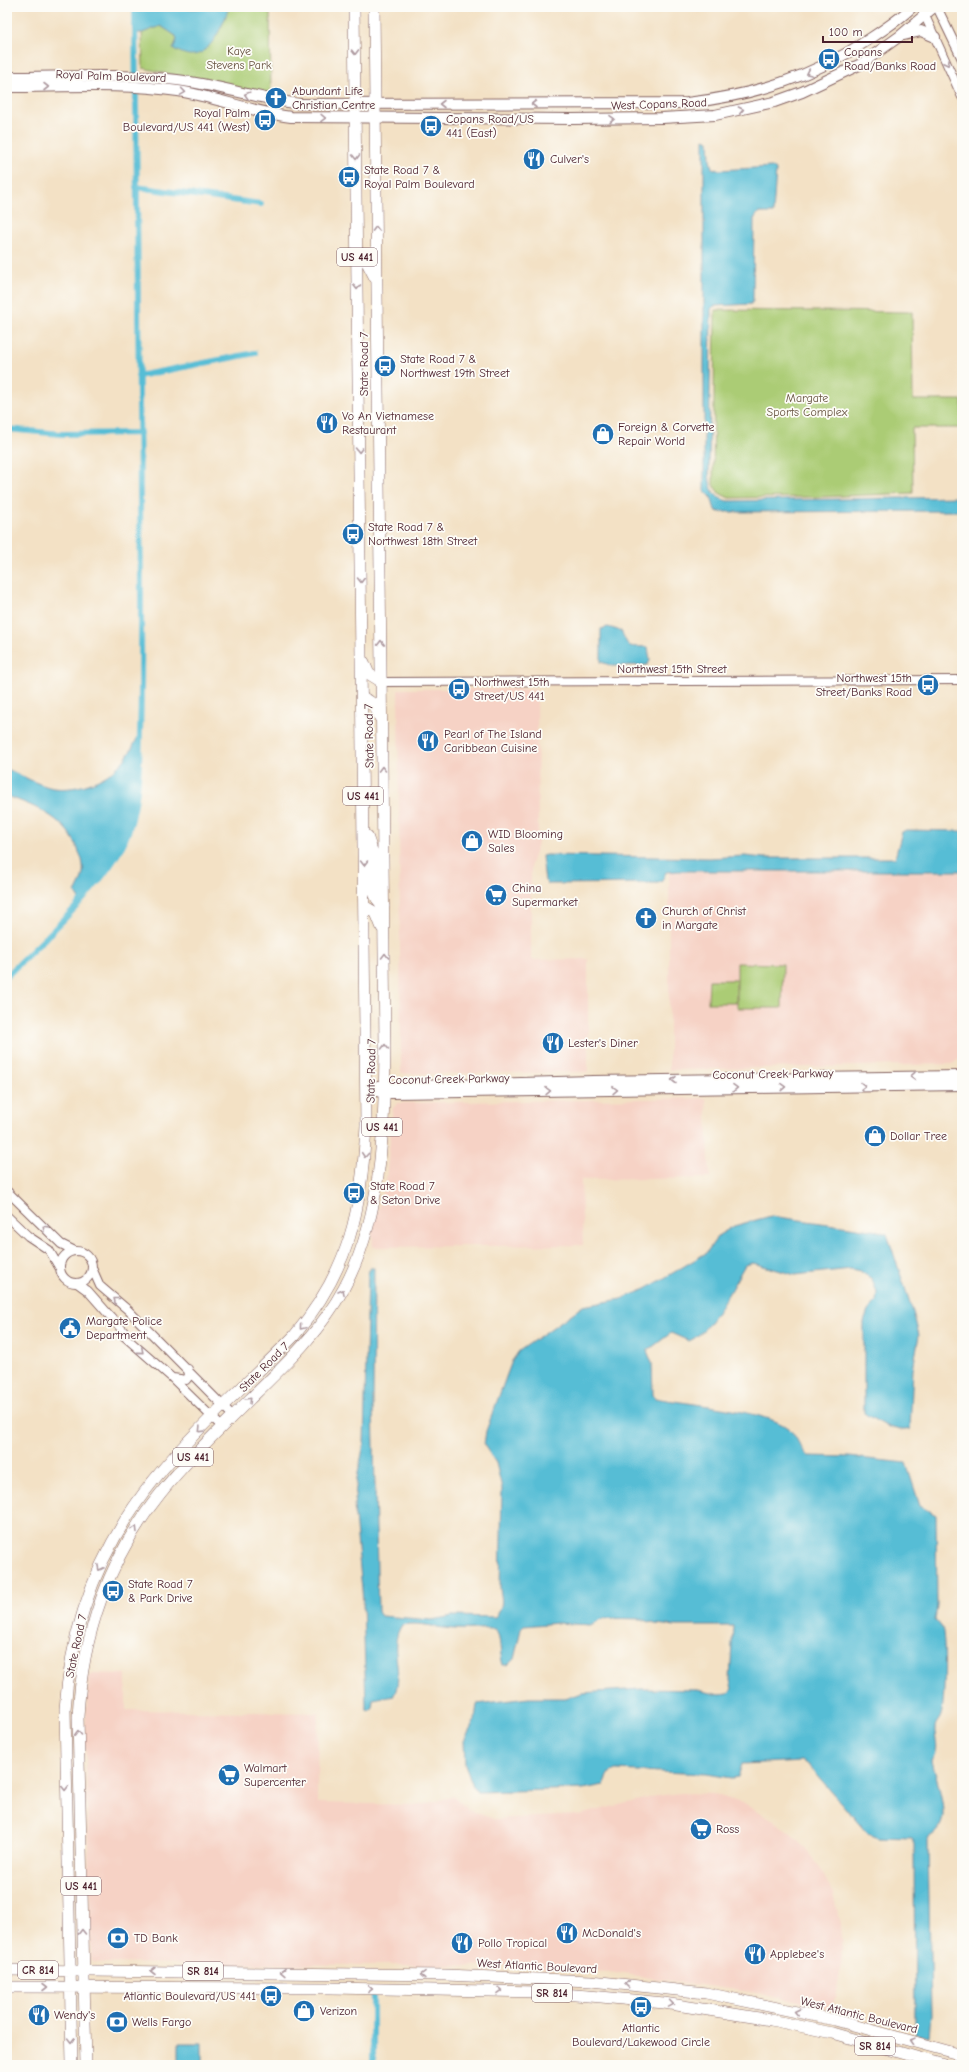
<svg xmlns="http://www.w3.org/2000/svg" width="969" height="2072" viewBox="0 0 969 2072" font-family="'Comic Neue',sans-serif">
<rect width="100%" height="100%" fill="#fdfcf7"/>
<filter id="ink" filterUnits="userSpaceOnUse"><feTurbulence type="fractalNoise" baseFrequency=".025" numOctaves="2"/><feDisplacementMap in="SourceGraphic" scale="8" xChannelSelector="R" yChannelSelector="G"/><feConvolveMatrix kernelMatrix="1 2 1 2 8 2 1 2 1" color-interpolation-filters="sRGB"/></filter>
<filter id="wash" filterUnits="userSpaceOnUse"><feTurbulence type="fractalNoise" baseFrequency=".012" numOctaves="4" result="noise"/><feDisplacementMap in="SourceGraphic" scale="16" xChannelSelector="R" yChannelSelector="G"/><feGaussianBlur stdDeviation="0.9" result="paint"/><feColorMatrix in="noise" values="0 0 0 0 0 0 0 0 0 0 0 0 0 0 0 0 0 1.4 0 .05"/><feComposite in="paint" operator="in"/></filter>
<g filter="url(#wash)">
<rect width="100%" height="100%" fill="#f3e1c5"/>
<path fill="#f6d2c5" d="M398,689H537L538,844L531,864V960L588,959V1072L401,1074Z
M669,872H962V1057L952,1064L669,1070Z
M706,1098L710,1178L581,1180L583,1245L373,1247L372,1233L386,1180L393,1108L398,1103Z
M93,1673L126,1674V1710L318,1713L317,1803L422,1805L454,1796L468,1810L494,1819L578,1815L656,1796L681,1793L713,1794L742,1803L774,1820L798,1840L819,1866L833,1894L841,1926L843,1949L840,1973L834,2002L825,2008L757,1993L610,1972L527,1966L95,1963L91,1960L85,1730L89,1678Z"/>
<path fill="#abcc74" stroke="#7a7650" d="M229,7H270L271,98L143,68L142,33L161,26L176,36L177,39L173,49L221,28Z
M715,310L912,312L913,400H962V428H912L913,493L820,497L729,498L719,493L713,485Z
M737,963L783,964L782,1008H737Z
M709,980H736V1003H708Z"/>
<path fill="#57bdd5" stroke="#506e80" d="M135,7H183L188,9L229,7C224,22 211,57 190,55C185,55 178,51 173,49L177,40L176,36L161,26L142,33H135Z
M704,139L709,141L710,160L712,168L718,170L772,167L776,170L773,213H758L754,219L753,301L751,304L714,306L711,309L709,474C710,487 713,498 728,501L962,497V511L719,512L715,510L711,497L704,490Z
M608,627L621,631C630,650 627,646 648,647L650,661L647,665L613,666L601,662V629Z
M140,732C139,766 139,810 124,842C114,864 96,883 80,901L75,893C78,887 82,880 83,873C84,866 82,858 79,852C68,819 37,807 7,796V769C21,775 38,785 53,788C80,791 108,780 125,759C131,751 136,741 140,732Z
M906,830L962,831V871H678L666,872L662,881L658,883L548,884L545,881L542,856L546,855L709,858L745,856L764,858H895L902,832Z
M771,1216L878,1231L887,1234L913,1312L919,1335L913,1369L910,1429C898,1434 874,1420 864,1413V1322L868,1311L876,1302L877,1293L872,1279L860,1271L851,1269L795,1275L753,1263L745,1265C733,1284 710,1333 689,1341L671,1333L647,1351L652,1363L653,1395L655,1398C685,1404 767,1410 789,1429C797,1436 800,1449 808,1456L849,1457L906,1463L920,1506L936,1515L937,1606L935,1619C937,1622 941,1625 942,1629C946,1638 945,1705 941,1715C940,1720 935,1723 935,1728C934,1742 941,1747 932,1760C935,1777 948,1809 941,1824C938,1831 934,1834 928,1838V1844L931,2015L929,2036L915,2033L914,1843L911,1838L878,1837L867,1833L811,1768L802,1761L742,1764L738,1777L731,1778L707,1774L616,1770L609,1774L604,1785L583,1789L477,1792L473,1786L465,1764L464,1741L475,1720L477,1704L529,1698H565L583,1693L641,1689L698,1690L720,1695L727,1694L732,1689L730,1680L733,1626H675L655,1624L642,1619L604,1618L590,1625L557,1623L524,1626L521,1629L514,1659L508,1665H503C499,1653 502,1639 495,1629C481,1628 469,1630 456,1629C438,1629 421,1621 402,1625C387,1646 405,1673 394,1695L373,1699L372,1709L368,1711L366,1707L363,1600L354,1506L357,1478L364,1444L368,1274L370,1268H374L373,1404L378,1612L381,1616L432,1620L453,1616L495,1617C504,1608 502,1600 500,1589L502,1488L496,1463L484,1445L486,1431L512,1361L519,1351L583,1306L621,1299L646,1289L706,1253L719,1235L734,1226Z
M179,2043H202V2065H179Z"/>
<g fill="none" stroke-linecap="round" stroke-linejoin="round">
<path stroke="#57bdd5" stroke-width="6" d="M136,187L261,204
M138,376L255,353
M7,429L61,434L140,433
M7,976C43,939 103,887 124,842C139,809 139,767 140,731C142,685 141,639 141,594C140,398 136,203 135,7
M373,2065V1997"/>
</g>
</g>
<g filter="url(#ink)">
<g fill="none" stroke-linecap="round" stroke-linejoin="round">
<g stroke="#856361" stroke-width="10">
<path id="tertiary" d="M921,7L962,97
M937,7L962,59
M382,682L962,680
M7,1191L61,1244L75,1251
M7,1216L28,1236L49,1250L59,1267
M60 1267a16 16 0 1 1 32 0a16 16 0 1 1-32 0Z
M92,1268L100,1286L128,1310L233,1416
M77,1283L88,1291L125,1333L124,1336L171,1377L222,1427
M173,1378L186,1380L189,1376L188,1369"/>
</g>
<g stroke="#856361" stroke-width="12">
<path id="secondary" d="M904,35L921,31L935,37
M7,77C63,77 121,73 177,80C219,85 258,99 300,104L687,103C754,95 811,78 868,40C883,30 899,20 912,7
M7,87C64,87 122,83 178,91C216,97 252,112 291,117L573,119L662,118L715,115L774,102L802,92L861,64L900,36L934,7
M376,1087L593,1081L962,1076
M366,1088L384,1093H394L962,1085"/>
</g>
<g stroke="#856361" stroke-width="12">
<path id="primary" d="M357,251L363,255L375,278
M364,662L369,674L382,682
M362,698C373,700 376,709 380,718
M367,836C369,842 372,849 373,855C375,873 366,894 384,906
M364,906L376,913L382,928
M7,1970L445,1975L591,1981L706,1993L835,2020L962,2055
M7,1987L331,1988L537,1992L601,1997L664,2003L771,2020L832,2033L944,2065
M72,2065L65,1709C71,1625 100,1547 153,1481C194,1430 248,1383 294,1336C350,1269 362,1210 366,1125L354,7
M86,2065L78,1717C82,1636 109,1557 160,1494C187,1460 219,1430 250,1399C285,1365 321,1331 344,1288C383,1216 384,1127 385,1048L374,7"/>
</g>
<use href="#tertiary" stroke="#fff" stroke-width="8"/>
<use href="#secondary" stroke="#fff" stroke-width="10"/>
<use href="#primary" stroke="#fff" stroke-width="11"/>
</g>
<defs><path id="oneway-chevron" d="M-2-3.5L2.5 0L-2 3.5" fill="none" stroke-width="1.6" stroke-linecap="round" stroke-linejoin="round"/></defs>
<g stroke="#ae9aa0">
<use href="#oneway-chevron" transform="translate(355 52) rotate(89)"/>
<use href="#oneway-chevron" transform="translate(947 63) rotate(64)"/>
<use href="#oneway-chevron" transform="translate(809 73) rotate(155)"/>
<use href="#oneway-chevron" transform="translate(46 87)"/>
<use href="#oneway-chevron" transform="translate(183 92) rotate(9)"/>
<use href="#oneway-chevron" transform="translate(247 95) rotate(-165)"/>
<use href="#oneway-chevron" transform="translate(442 104) rotate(180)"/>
<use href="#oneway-chevron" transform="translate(534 104) rotate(-180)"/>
<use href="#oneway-chevron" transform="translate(741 110) rotate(-11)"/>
<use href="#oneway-chevron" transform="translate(323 118) rotate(1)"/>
<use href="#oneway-chevron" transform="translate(612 119) rotate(-1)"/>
<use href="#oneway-chevron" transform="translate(356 157) rotate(89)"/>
<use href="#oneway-chevron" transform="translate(376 229) rotate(-91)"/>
<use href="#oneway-chevron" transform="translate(357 287) rotate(89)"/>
<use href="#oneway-chevron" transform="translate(359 450) rotate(89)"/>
<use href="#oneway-chevron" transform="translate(361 580) rotate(89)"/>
<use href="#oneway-chevron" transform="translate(381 643) rotate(-91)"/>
<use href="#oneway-chevron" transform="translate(382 769) rotate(-91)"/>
<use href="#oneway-chevron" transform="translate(364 863) rotate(90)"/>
<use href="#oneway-chevron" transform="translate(385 956) rotate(-90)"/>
<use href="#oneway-chevron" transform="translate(385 1047) rotate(-90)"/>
<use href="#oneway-chevron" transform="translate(913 1076) rotate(179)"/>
<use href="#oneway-chevron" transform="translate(674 1080) rotate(180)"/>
<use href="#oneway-chevron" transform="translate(863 1086)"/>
<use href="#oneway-chevron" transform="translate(783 1087) rotate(-2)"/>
<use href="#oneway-chevron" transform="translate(735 1088) rotate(-1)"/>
<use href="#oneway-chevron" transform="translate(615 1090) rotate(-1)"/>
<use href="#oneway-chevron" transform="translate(548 1091) rotate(-1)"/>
<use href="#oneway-chevron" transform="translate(365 1155) rotate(95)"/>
<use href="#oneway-chevron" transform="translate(45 1228) rotate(-135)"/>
<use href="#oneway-chevron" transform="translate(342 1292) rotate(-61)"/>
<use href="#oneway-chevron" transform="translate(116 1300) rotate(-141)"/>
<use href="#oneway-chevron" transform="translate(302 1327) rotate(130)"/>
<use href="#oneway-chevron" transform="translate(141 1351) rotate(41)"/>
<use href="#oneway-chevron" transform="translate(249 1400) rotate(-45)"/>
<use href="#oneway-chevron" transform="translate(201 1430) rotate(134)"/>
<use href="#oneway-chevron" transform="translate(135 1529) rotate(-59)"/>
<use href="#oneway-chevron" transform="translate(100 1568) rotate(117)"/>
<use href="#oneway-chevron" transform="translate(78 1733) rotate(-91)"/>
<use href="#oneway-chevron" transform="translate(65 1788) rotate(89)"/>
<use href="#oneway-chevron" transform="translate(82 1932) rotate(-91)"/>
<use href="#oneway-chevron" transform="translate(153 1971) rotate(-180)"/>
<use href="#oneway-chevron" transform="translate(283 1972) rotate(-179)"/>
<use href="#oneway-chevron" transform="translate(423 1975) rotate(-179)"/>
<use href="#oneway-chevron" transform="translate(627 1984) rotate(-174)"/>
<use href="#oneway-chevron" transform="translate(45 1987)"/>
<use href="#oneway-chevron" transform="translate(370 1989) rotate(2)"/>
<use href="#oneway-chevron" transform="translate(500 1991) rotate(1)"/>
<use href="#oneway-chevron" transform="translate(671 2004) rotate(9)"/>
<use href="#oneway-chevron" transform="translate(797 2012) rotate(-168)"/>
<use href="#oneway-chevron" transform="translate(71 2040) rotate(89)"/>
<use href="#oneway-chevron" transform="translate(912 2041) rotate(-164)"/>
</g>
</g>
<defs>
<g id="bus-disc" transform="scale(1.15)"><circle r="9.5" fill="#1f6fb2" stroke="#fdfcf7"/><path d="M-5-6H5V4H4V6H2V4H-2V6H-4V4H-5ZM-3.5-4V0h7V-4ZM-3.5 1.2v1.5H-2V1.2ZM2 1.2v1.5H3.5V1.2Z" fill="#fff"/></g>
<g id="church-disc" transform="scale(1.15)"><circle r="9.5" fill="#1f6fb2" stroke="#fdfcf7"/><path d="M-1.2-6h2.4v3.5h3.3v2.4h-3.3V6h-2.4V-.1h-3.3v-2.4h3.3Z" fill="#fff"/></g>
<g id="restaurant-disc" transform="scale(1.15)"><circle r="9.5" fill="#1f6fb2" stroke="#fdfcf7"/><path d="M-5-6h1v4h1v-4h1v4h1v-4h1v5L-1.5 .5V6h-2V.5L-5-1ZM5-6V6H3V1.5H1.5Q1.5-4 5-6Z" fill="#fff"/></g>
<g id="shop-disc" transform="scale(1.15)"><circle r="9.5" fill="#1f6fb2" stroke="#fdfcf7"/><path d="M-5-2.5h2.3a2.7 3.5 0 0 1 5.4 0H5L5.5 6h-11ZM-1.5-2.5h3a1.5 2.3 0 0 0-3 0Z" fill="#fff"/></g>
<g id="supermarket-disc" transform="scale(1.15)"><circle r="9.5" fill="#1f6fb2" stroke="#fdfcf7"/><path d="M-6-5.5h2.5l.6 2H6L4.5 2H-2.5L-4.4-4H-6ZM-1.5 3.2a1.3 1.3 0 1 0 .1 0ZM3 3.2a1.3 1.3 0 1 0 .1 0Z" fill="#fff"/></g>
<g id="civic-disc" transform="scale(1.15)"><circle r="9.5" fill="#1f6fb2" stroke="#fdfcf7"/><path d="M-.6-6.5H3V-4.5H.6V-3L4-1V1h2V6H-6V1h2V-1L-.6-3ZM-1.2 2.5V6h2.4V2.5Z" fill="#fff"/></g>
<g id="bank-disc" transform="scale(1.15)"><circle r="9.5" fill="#1f6fb2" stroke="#fdfcf7"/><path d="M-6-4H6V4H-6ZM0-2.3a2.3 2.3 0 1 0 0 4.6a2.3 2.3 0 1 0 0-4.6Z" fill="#fff"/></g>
</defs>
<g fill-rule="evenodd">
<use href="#bus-disc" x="829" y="59"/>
<use href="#church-disc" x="276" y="98"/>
<use href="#bus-disc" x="265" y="120"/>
<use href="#bus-disc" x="431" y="126"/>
<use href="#restaurant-disc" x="534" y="159"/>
<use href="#bus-disc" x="349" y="177"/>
<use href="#bus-disc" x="385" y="366"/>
<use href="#restaurant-disc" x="327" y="423"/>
<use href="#shop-disc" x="603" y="434"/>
<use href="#bus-disc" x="353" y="534"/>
<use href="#bus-disc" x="928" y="685"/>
<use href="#bus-disc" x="459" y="689"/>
<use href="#restaurant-disc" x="428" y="741"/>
<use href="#shop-disc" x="472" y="841"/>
<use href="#supermarket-disc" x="496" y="895"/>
<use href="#church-disc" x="646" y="918"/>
<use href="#restaurant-disc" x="553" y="1043"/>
<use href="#shop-disc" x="875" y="1136"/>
<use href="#bus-disc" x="354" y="1193"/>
<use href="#civic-disc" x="70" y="1328"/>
<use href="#bus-disc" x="113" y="1591"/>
<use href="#supermarket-disc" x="229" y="1775"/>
<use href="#supermarket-disc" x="701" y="1829"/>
<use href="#restaurant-disc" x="567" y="1933"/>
<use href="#bank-disc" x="118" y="1938"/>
<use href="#restaurant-disc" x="462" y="1943"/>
<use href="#restaurant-disc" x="755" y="1954"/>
<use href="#bus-disc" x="271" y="1996"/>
<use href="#bus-disc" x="641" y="2007"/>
<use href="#shop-disc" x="304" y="2011"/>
<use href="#restaurant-disc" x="39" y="2015"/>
<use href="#bank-disc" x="117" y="2022"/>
</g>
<g text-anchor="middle" stroke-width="3.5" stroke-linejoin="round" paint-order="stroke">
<g fill="#fdfcf7" stroke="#806168" stroke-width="1">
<rect x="337" y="248" width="40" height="18" rx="3"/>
<rect x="343" y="787" width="40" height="18" rx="3"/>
<rect x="362" y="1118" width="40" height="18" rx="3"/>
<rect x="173" y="1448" width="40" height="18" rx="3"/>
<rect x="61" y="1877" width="40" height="18" rx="3"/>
<rect x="18" y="1961" width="40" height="18" rx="3"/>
<rect x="183" y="1962" width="40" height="18" rx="3"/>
<rect x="532" y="1984" width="40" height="18" rx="3"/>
<rect x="855" y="2037" width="40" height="18" rx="3"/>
</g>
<g font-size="11" font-weight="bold" fill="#4a1f2b">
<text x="357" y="261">US 441</text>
<text x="363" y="800">US 441</text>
<text x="382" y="1131">US 441</text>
<text x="193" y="1461">US 441</text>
<text x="81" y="1890">US 441</text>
<text x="38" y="1974">CR 814</text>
<text x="203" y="1975">SR 814</text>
<text x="552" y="1997">SR 814</text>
<text x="875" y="2050">SR 814</text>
</g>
<g font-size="12" fill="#675341" stroke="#fdfcf7">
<text x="239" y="55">Kaye<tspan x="239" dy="14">Stevens Park</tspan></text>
<text x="807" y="402">Margate<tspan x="807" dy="14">Sports Complex</tspan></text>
</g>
<g font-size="12" fill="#4a1f2b" stroke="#fdfcf7" text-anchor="start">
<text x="844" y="56">Copans<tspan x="844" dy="14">Road/Banks Road</tspan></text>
<text x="292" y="95">Abundant Life<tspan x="292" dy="14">Christian Centre</tspan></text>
<text x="250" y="117" text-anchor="end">Royal Palm<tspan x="250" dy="14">Boulevard/US 441 (West)</tspan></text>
<text x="446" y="123">Copans Road/US<tspan x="446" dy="14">441 (East)</tspan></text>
<text x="550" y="163">Culver's</text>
<text x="364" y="174">State Road 7 &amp;<tspan x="364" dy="14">Royal Palm Boulevard</tspan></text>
<text x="400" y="363">State Road 7 &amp;<tspan x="400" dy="14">Northwest 19th Street</tspan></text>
<text x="342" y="420">Vo An Vietnamese<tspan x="342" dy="14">Restaurant</tspan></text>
<text x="618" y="431">Foreign &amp; Corvette<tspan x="618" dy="14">Repair World</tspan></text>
<text x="368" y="531">State Road 7 &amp;<tspan x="368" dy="14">Northwest 18th Street</tspan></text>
<text x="912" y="682" text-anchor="end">Northwest 15th<tspan x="912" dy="14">Street/Banks Road</tspan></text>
<text x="474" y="686">Northwest 15th<tspan x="474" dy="14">Street/US 441</tspan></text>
<text x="444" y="738">Pearl of The Island<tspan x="444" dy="14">Caribbean Cuisine</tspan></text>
<text x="488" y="838">WID Blooming<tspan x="488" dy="14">Sales</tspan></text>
<text x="512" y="892">China<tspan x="512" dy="14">Supermarket</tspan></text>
<text x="662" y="915">Church of Christ<tspan x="662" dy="14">in Margate</tspan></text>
<text x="568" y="1047">Lester's Diner</text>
<text x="890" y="1140">Dollar Tree</text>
<text x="370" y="1190">State Road 7<tspan x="370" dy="14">&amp; Seton Drive</tspan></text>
<text x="86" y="1325">Margate Police<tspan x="86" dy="14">Department</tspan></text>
<text x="128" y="1588">State Road 7<tspan x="128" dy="14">&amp; Park Drive</tspan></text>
<text x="244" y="1772">Walmart<tspan x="244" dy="14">Supercenter</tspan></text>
<text x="716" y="1833">Ross</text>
<text x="582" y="1937">McDonald's</text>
<text x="134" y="1942">TD Bank</text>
<text x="478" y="1947">Pollo Tropical</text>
<text x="770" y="1958">Applebee's</text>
<text x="256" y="2000" text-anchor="end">Atlantic Boulevard/US 441</text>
<text x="320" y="2015">Verizon</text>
<text x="54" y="2019">Wendy's</text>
<text x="132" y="2026">Wells Fargo</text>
<text x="641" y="2032" text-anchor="middle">Atlantic<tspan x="641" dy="14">Boulevard/Lakewood Circle</tspan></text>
</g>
<g font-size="12" fill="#4a1f2b" stroke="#fdfcf7">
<text transform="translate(111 76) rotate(2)" y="4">Royal Palm Boulevard</text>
<text transform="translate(659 104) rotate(-2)" y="4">West Copans Road</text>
<text transform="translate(364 364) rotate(-90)" y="4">State Road 7</text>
<text x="672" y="673">Northwest 15th Street</text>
<text transform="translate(369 736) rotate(-91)" y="4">State Road 7</text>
<text transform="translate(371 1071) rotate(-89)" y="4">State Road 7</text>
<text transform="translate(773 1074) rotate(-1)" y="4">Coconut Creek Parkway</text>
<text transform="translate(449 1079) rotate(-1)" y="4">Coconut Creek Parkway</text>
<text transform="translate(264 1367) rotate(-45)" y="4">State Road 7</text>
<text transform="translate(76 1646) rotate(-78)" y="4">State Road 7</text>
<text transform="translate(537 1966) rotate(3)" y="4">West Atlantic Boulevard</text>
<text transform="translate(859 2015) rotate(14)" y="4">West Atlantic Boulevard</text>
</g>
</g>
<rect width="969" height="2072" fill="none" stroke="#fdfcf7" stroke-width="24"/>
<path d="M823 36v6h89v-6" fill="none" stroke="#4a1f2b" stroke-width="2"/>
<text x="829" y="36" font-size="12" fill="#4a1f2b" stroke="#fdfcf7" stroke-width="3" paint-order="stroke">100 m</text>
</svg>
